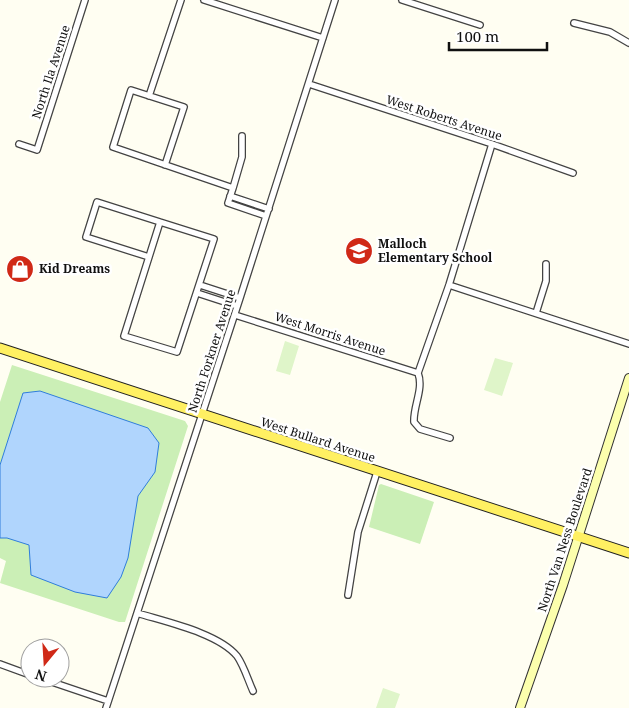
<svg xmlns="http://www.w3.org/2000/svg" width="629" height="708" viewBox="0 0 629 708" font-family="'Noto Serif',serif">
<rect width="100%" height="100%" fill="#fffef2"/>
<path fill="#cbefb6" d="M12,365L185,421L188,426L125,622H119L0,583L6,561L0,558V402Z
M381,484L434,502L420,544L369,527L379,485Z"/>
<path fill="#dff5c9" d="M285,341L299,346L290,375L276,371Z
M495,358L513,363L502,396L484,390Z
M383,688L400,694L395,708H376Z"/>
<path fill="#b0d5fd" stroke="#2f7ddc" d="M40,391L148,428L159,443L155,472L138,496L128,558L121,577L107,598L75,592L31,575L29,545L7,538H0V465L23,393Z"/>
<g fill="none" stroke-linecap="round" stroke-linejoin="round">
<g stroke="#434343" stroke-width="8">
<path id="street" d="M204,0L323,38
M402,0L480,25
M574,23L610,32L629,43
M309,84L492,144L573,173
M149,96L181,0
M19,144L37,150L85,0
M165,165L184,107L131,90L113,147L233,188L228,203L266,216
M233,188L242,157V136
M230,196L269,209
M160,222L214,239L177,352L124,336Z
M149,257L86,237L97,202L160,222
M200,285L240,298
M449,285L629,344
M197,293L237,306
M536,313L546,281V264
M235,315L418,373
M418,373L449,285L492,144
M418,373C424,389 413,406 414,422L420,429L450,438
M348,595L358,532L377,472
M137,613C166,622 218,633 237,656C244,666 248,680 253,691
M0,664L30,675
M40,678L108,701
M106,708L240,298L335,0"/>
</g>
<g stroke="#323232" stroke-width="10">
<path id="secondary" d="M520,708L563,585L629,378"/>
</g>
<g stroke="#212121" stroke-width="11">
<path id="primary" d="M0,348L629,553"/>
</g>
<use href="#street" stroke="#fff" stroke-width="5.5"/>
<use href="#secondary" stroke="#fcffad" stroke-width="8"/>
<use href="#primary" stroke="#fff062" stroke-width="9"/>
</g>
<defs>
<g id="school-disc" transform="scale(1.4375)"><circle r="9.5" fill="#d02917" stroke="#fff"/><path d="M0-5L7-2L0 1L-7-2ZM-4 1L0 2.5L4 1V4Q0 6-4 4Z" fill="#fff"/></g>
<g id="shop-disc" transform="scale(1.4375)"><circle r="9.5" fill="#d02917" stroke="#fff"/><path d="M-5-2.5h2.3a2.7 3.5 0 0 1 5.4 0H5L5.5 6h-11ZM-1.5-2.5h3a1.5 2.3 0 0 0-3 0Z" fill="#fff"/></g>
</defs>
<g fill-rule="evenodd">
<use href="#school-disc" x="359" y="251"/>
<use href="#shop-disc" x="20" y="269"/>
</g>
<g text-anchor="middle" stroke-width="5" stroke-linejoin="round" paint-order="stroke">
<g font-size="12" fill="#101010" stroke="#fff">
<text transform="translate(51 72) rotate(-72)" y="4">North Ila Avenue</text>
<text transform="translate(444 118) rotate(18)" y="4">West Roberts Avenue</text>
<text transform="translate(330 334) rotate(18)" y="4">West Morris Avenue</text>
<text transform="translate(212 351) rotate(-72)" y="4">North Forkner Avenue</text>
<text transform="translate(318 440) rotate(18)" y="4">West Bullard Avenue</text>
<text transform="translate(565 540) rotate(-72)" y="4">North Van Ness Boulevard</text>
</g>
<g font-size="12" font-weight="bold" fill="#101010" stroke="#fff" text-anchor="start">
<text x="378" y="248">Malloch<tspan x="378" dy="14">Elementary School</tspan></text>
<text x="39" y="273">Kid Dreams</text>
</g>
</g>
<g transform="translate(45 663) rotate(198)"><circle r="24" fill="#ffffff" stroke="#9f9f9f"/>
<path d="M0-4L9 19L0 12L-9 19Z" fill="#d02917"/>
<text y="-8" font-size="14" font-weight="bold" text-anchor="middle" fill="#101010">N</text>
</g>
<path d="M449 42v8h98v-8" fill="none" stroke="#101010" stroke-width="2.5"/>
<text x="456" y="42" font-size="15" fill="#101010" stroke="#ffffff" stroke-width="4" paint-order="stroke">100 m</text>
</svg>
